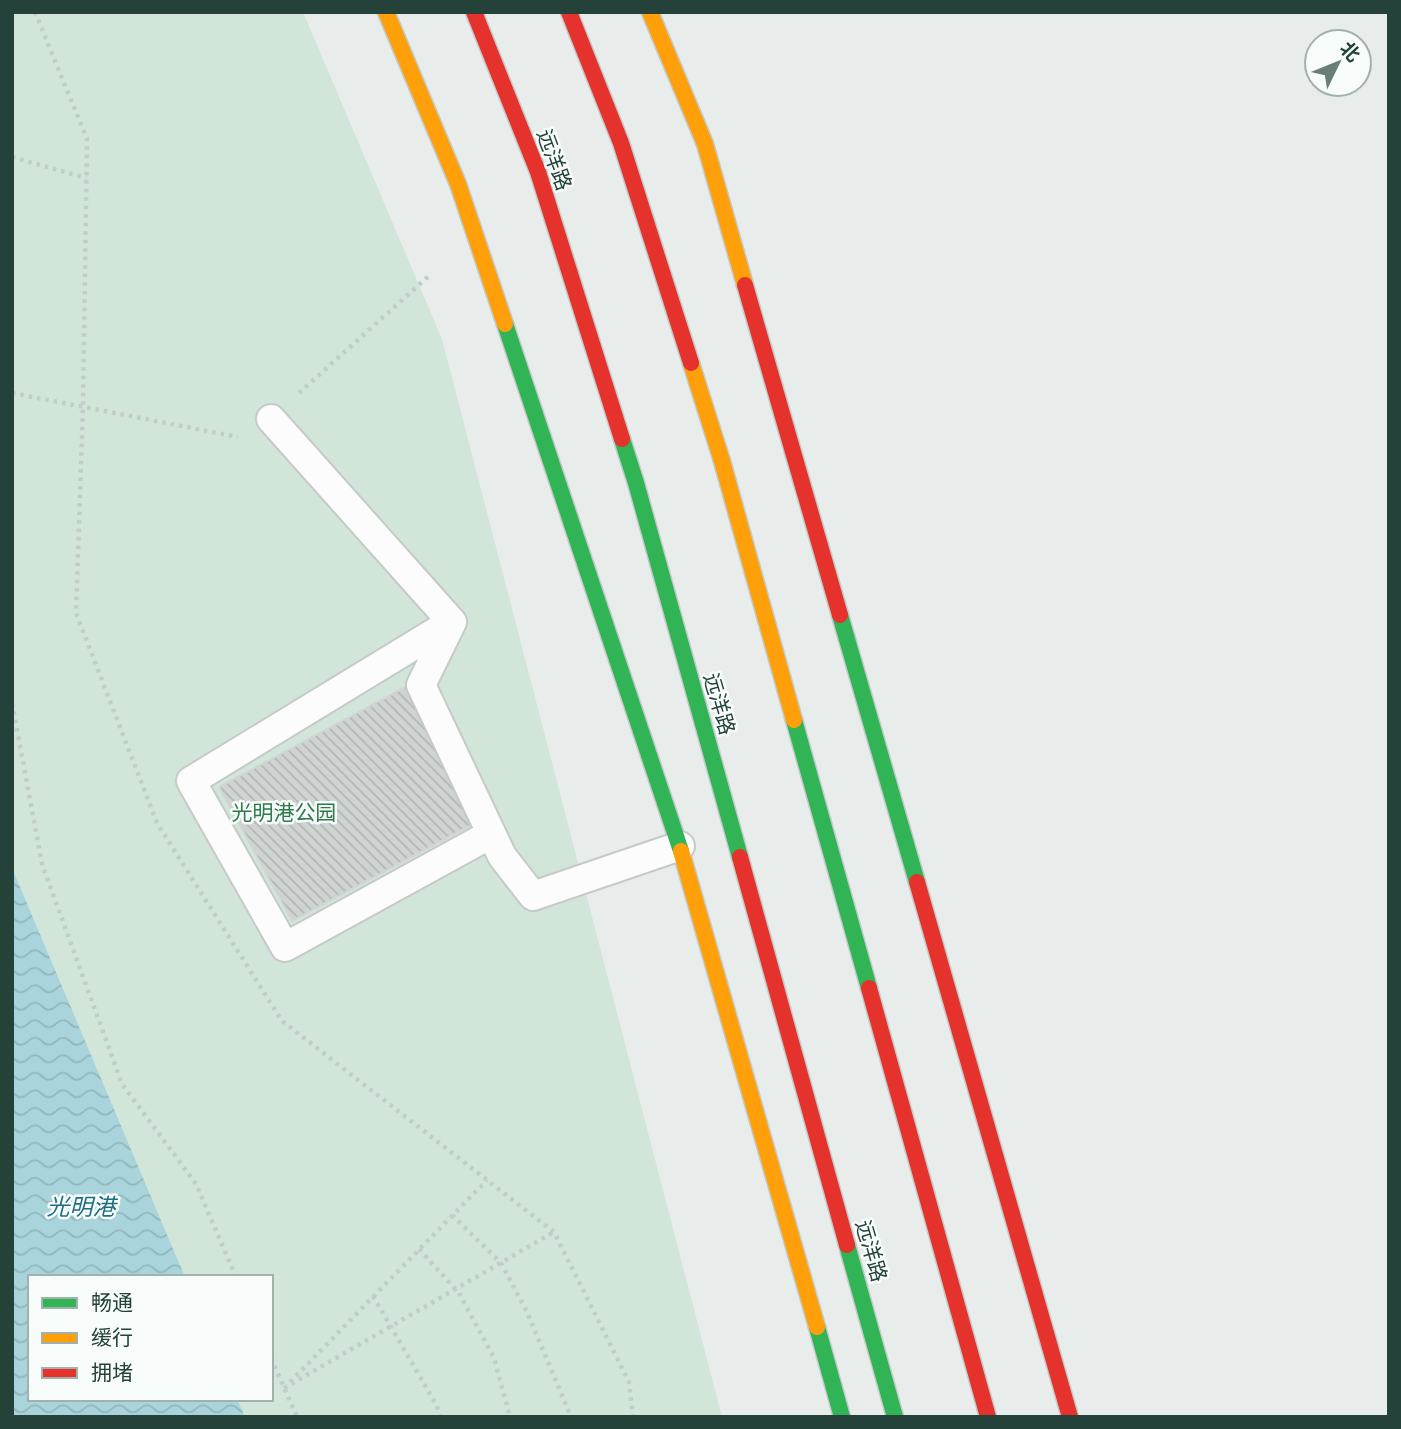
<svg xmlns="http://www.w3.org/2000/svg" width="1401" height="1429" viewBox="0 0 1401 1429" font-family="Manrope,'Noto Sans SC',sans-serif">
<defs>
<pattern id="water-waves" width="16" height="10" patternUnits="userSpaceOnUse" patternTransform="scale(1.75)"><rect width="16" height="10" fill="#a9d4db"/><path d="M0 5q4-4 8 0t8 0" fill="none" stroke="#91b7bd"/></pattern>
<pattern id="building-back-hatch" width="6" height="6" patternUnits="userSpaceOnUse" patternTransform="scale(1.75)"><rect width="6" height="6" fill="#cfd4d2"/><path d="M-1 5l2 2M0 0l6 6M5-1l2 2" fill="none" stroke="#b2b7b5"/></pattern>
</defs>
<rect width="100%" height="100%" fill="#e8edeb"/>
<path fill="#d1e6d8" d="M12,12H303L442,339L722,1417H245L237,1399H271V1277H185L12,868Z"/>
<path fill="url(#water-waves)" d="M12,868L185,1277H30V1399H237L245,1417H12Z"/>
<path fill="url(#building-back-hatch)" stroke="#d1d6d4" stroke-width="2" d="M405,687L477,822L292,921L219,787Z"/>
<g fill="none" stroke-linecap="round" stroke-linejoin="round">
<g stroke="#c5cac8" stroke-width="32">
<path id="lane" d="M271,419L452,622L421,685L502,856L533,896L680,846
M452,622L191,781L285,947L491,834"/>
</g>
<g stroke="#c3cbc8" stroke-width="19">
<path id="fast" d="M505,324L681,851
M622,439L636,483L740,857
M840,615L917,882
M794,720L869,988
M847,1245L895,1417
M817,1327L842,1417"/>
</g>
<g stroke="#c3cbc8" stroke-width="19">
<path id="slow" d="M386,12L458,184L505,324
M650,12L705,144L745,285
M691,363L722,461L794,720
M681,851L817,1327"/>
</g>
<g stroke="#c3cbc8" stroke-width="19">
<path id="jam" d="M474,12L538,172L622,439
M569,12L621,143L691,363
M745,285L840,615
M740,857L847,1245
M917,882L1070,1417
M869,988L988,1417"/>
</g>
<path stroke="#c3ccca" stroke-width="4.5" stroke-dasharray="3.5 5" stroke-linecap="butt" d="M35,12L87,139L83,407L76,613L157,823L282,1021L554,1232L629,1382L633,1417
M12,157L86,178
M12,393L238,437
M299,393L431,274
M12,703L42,864L122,1084L196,1184L236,1277
M452,1215L501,1263L527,1312L571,1417
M419,1249L459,1293L494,1358L510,1417
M373,1296L437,1406L440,1417
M271,1358L297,1417
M290,1382L487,1180
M284,1388L554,1232"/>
<use href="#lane" stroke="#fcfcfc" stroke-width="28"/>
<use href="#fast" stroke="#30b455" stroke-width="16"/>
<use href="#slow" stroke="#ff9f0a" stroke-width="16"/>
<use href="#jam" stroke="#e5322d" stroke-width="16"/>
</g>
<g text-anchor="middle" stroke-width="5" stroke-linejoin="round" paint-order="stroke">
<g font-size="21" fill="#24423a" stroke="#f7fbf9">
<text transform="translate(554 160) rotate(70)" y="7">远洋路</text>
<text transform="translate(719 704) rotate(74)" y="7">远洋路</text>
<text transform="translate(871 1251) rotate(74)" y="7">远洋路</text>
</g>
<g font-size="21" fill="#2d7a4b" stroke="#f7fbf9">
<text x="284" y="820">光明港公园</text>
</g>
<g font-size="23" font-style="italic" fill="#1c6f80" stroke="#f7fbf9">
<text x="81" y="1215">光明港</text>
</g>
</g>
<rect width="1401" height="1429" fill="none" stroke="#24423a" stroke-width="28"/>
<rect x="28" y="1275" width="245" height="126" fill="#f7fbf9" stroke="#a3b1ad" stroke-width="2"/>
<rect x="42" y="1298" width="35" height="10" fill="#30b455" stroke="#a3b1ad" stroke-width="2"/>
<text x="91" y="1310" font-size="21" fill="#24423a">畅通</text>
<rect x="42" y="1333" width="35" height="10" fill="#ff9f0a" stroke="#a3b1ad" stroke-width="2"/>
<text x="91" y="1345" font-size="21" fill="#24423a">缓行</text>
<rect x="42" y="1368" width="35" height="10" fill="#e5322d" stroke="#a3b1ad" stroke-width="2"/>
<text x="91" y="1380" font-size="21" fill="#24423a">拥堵</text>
<g transform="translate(1338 63) rotate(47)"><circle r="33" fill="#f7fbf9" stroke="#a3b1ad" stroke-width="2"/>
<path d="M0-5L12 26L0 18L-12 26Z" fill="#697e78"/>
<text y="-10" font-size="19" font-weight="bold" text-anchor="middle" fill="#24423a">北</text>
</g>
</svg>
